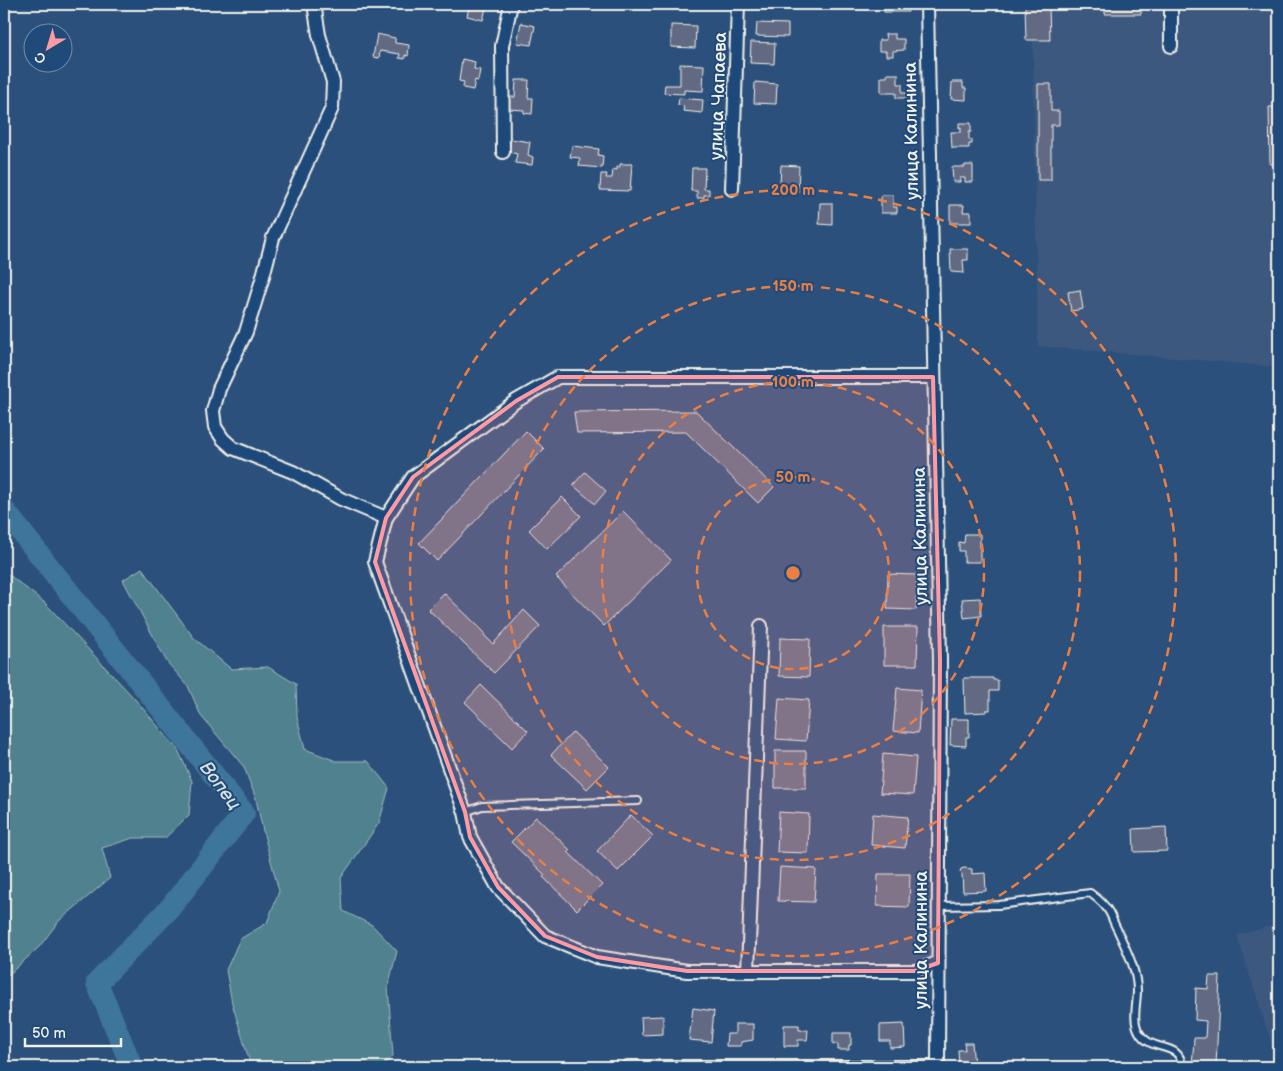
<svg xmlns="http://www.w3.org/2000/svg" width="1283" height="1071" viewBox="0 0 1283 1071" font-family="'Balsamiq Sans',sans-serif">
<rect width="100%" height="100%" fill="#2c507c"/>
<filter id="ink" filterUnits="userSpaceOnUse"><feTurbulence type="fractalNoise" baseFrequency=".02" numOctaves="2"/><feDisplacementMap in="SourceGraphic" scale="10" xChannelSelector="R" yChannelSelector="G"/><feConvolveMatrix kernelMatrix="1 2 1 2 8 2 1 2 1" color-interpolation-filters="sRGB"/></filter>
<g filter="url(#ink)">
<path fill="#3c587e" d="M1032,4H1279V367L1038,346Z
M1279,924V1067L1237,935Z"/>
<path fill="#4f828e" stroke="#a2babb" d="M142,568L194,638L231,669L268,667L296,684L297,717L305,749L336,761H368L389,788L379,823L341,878L343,911L372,925L397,951L388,987L393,1056L382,1067H253L251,1066L232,1003L226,970L240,939L267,923L279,891L263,831L256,799L244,767L201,716L188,686L167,662L123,580Z
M4,571L45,603L134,698L178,750L192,781L189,815L165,838H133L102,848L110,878L59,921L39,947L4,979Z"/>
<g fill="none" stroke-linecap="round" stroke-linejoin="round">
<path stroke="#3e769a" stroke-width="22" d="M4,510L244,813L170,908L97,983L132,1067"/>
</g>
<path fill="#626a83" stroke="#f4f1e8" d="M470,4H477L476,5L486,8L483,20L467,16Z
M884,4H904V8H908V12H884Z
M1105,4H1141V14H1105Z
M1277,4H1279V68H1277Z
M1025,6H1049L1050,40H1026Z
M521,23L535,26L531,45L517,43Z
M757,23L788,24V37L756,36Z
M671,25L696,26L695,48L671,47Z
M377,34L395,38V43L409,45L408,56L405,55V59L399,58L400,54L380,51L379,58L373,57Z
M885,34H895V39H904V50L893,51V56H886V51H879V40H886Z
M751,42L775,43L774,64L750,63Z
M462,59L475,62L474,69L480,70L478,81L475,80L473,90L463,88L464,82L459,81Z
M680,64L704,65L703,91L684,90V94L664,93L665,85H680Z
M887,74H898V84H902V93H907V98H896V93H881V77H887Z
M516,80H529L528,98H533L532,114L524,113V110L509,109L510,97H515Z
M755,82L777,84L776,104L754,103Z
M952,82H963V88H966V100L951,99Z
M1038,84H1051V111H1059V125H1051V180H1038Z
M679,98L703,100L702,113L683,111L684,106L678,105Z
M1269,107H1279V164H1270Z
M959,123H971V132H969V140H972V144H969V148H952L951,132H961V127L959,128Z
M511,139L530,142L528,155L533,157L532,165L515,163L517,154L509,152Z
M572,146L599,149L598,155L603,156L602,168L579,166L580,158L570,157Z
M620,164H632L630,191L600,190L601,174H607L606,178H612L613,169L617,170V167H620Z
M781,165L799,166L798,193L776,192L777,184H780Z
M965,165H973V182H965V178H960V182H953L952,167H965Z
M692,168H705L704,189H709V195H704V198H697V191H691Z
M881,195H893V207H897V213H881Z
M820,203H832V225L819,224Z
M950,205H964L963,212H971V223H950Z
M950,249H968V260H963L964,273L951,272Z
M1080,290L1083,309L1071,311L1068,292Z
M696,411L774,487L758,503L686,432L577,433L574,412Z
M526,431L544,449L437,561L419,543Z
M585,472L606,491L595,504L573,485Z
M562,497L581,516L547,549L529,530Z
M623,511L671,560L604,626L556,577Z
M965,534H980V562H964V551H959V542L964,543Z
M888,574L917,575L916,610L887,609Z
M444,593L485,633L484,635L493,644L524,610L540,626L494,673L428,609Z
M980,598L981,616L964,618L962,599Z
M884,627H918L917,665H884Z
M780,638L810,639L809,677L779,676Z
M964,678H993V680H998V691H990V710H986L987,712L965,713Z
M481,685L528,731L512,748L465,702Z
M897,688L921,690L918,733L893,731Z
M779,698L809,700L806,741L776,739Z
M951,719H969V737H966V746L950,745Z
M573,732L609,767L587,789L551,755Z
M775,751H806V788H775Z
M883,754L916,757L913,795L880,793Z
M779,812L809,814L808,853L777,852Z
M873,814L908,817L905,848L871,845Z
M631,815L653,836L618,871L597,851Z
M536,817L570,850L568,852L602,885L577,910L543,877L545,875L511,842Z
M1166,827L1167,851L1134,852L1133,829Z
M780,867L816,869L814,902L778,901Z
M964,868L972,869V874L985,873L986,891L963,892L962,874L960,872L961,869Z
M878,874H910L909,907L877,906Z
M1209,976H1220L1216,1067H1192L1194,1038H1205L1206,1021L1195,1020L1196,988L1208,989Z
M693,1008L714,1011L711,1042L689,1040Z
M663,1016V1034L642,1035L641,1017Z
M735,1024H753V1040L741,1042V1046H726L727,1034H735Z
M904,1024L905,1047L890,1048V1041H880V1025Z
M784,1025H799V1030H808L807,1040H798V1046H784Z
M833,1033H851V1045H849V1050H838V1044H833Z
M964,1043H972L974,1066L959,1067L958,1050H965Z"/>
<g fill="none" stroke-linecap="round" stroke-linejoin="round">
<g stroke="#f4f1e8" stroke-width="10">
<path id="service" d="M465,812L482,806L638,801
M938,906L999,905L1090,893C1097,898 1105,904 1109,912C1112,917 1114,924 1117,929C1126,949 1137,969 1137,991C1137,1003 1132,1021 1139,1032C1151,1054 1181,1040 1182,1067"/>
</g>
<g stroke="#f4f1e8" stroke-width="16">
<path id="minor" d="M314,4L319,35L333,82L332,108L273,238L262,280L246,332L219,389L213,411L215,427L223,439L233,448L293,472L341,499L386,518
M927,4L940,660L938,1067
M1171,4V46
M503,152L502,46L511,4
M732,189L738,4
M933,377H558L516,401L413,477L386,518L375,562L465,812L470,837L498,887L545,936L597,957L687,971H915L938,963
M748,971L761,626
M628,1067H938"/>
</g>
<use href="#service" stroke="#1f4a7a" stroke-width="6"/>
<use href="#minor" stroke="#1f4a7a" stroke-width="12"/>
</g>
</g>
<path fill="#ff9aa2" fill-opacity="0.2" stroke="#ff9aa2" stroke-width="4" stroke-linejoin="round" d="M558,377H933L940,660L938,963L915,971H687L597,957L545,936L498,887L470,837L465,812L375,562L386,518L413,477L516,401Z"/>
<g fill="none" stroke="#eb7f43" stroke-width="2.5" stroke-dasharray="9 6">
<circle cx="793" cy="573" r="96"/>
<circle cx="793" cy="573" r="191"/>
<circle cx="793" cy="573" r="287"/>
<circle cx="793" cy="573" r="383"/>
</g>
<g text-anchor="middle" stroke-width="4" stroke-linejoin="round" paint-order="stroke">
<g font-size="18" fill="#f4f1e8" stroke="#1f4a7a">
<text transform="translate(718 96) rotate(-88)" y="6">улица Чапаева</text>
<text transform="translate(911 131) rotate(-91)" y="6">улица Калинина</text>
<text transform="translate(920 536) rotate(-91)" y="6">улица Калинина</text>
<text transform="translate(921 940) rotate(-90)" y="6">улица Калинина</text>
</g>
<g font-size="19" font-style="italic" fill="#d9dfdc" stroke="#1f4a7a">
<text transform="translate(221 785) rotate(53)" y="7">Вопец</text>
</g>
</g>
<circle cx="793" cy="573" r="8" fill="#eb7f43" stroke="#1f4a7a" stroke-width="2.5"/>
<g font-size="15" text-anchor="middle" font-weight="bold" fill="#eb7f43" stroke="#1f4a7a" stroke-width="4" stroke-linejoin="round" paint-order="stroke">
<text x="793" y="195">200 m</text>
<text x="793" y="291">150 m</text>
<text x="793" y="387">100 m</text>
<text x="793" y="482">50 m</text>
</g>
<rect width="1283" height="1071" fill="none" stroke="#1f4a7a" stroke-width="20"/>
<rect x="10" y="10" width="1263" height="1051" fill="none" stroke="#f4f1e8" stroke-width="2" filter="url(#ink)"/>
<g transform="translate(48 48) rotate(218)"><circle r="24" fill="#1f4a7a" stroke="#748da6"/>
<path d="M0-4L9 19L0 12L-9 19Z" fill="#ff9aa2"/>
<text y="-8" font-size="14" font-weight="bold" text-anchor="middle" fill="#f4f1e8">С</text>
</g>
<path d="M25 1038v8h96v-8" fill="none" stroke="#f4f1e8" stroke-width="2.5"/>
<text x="32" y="1038" font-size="15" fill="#f4f1e8" stroke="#1f4a7a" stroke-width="4" paint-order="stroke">50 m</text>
</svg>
